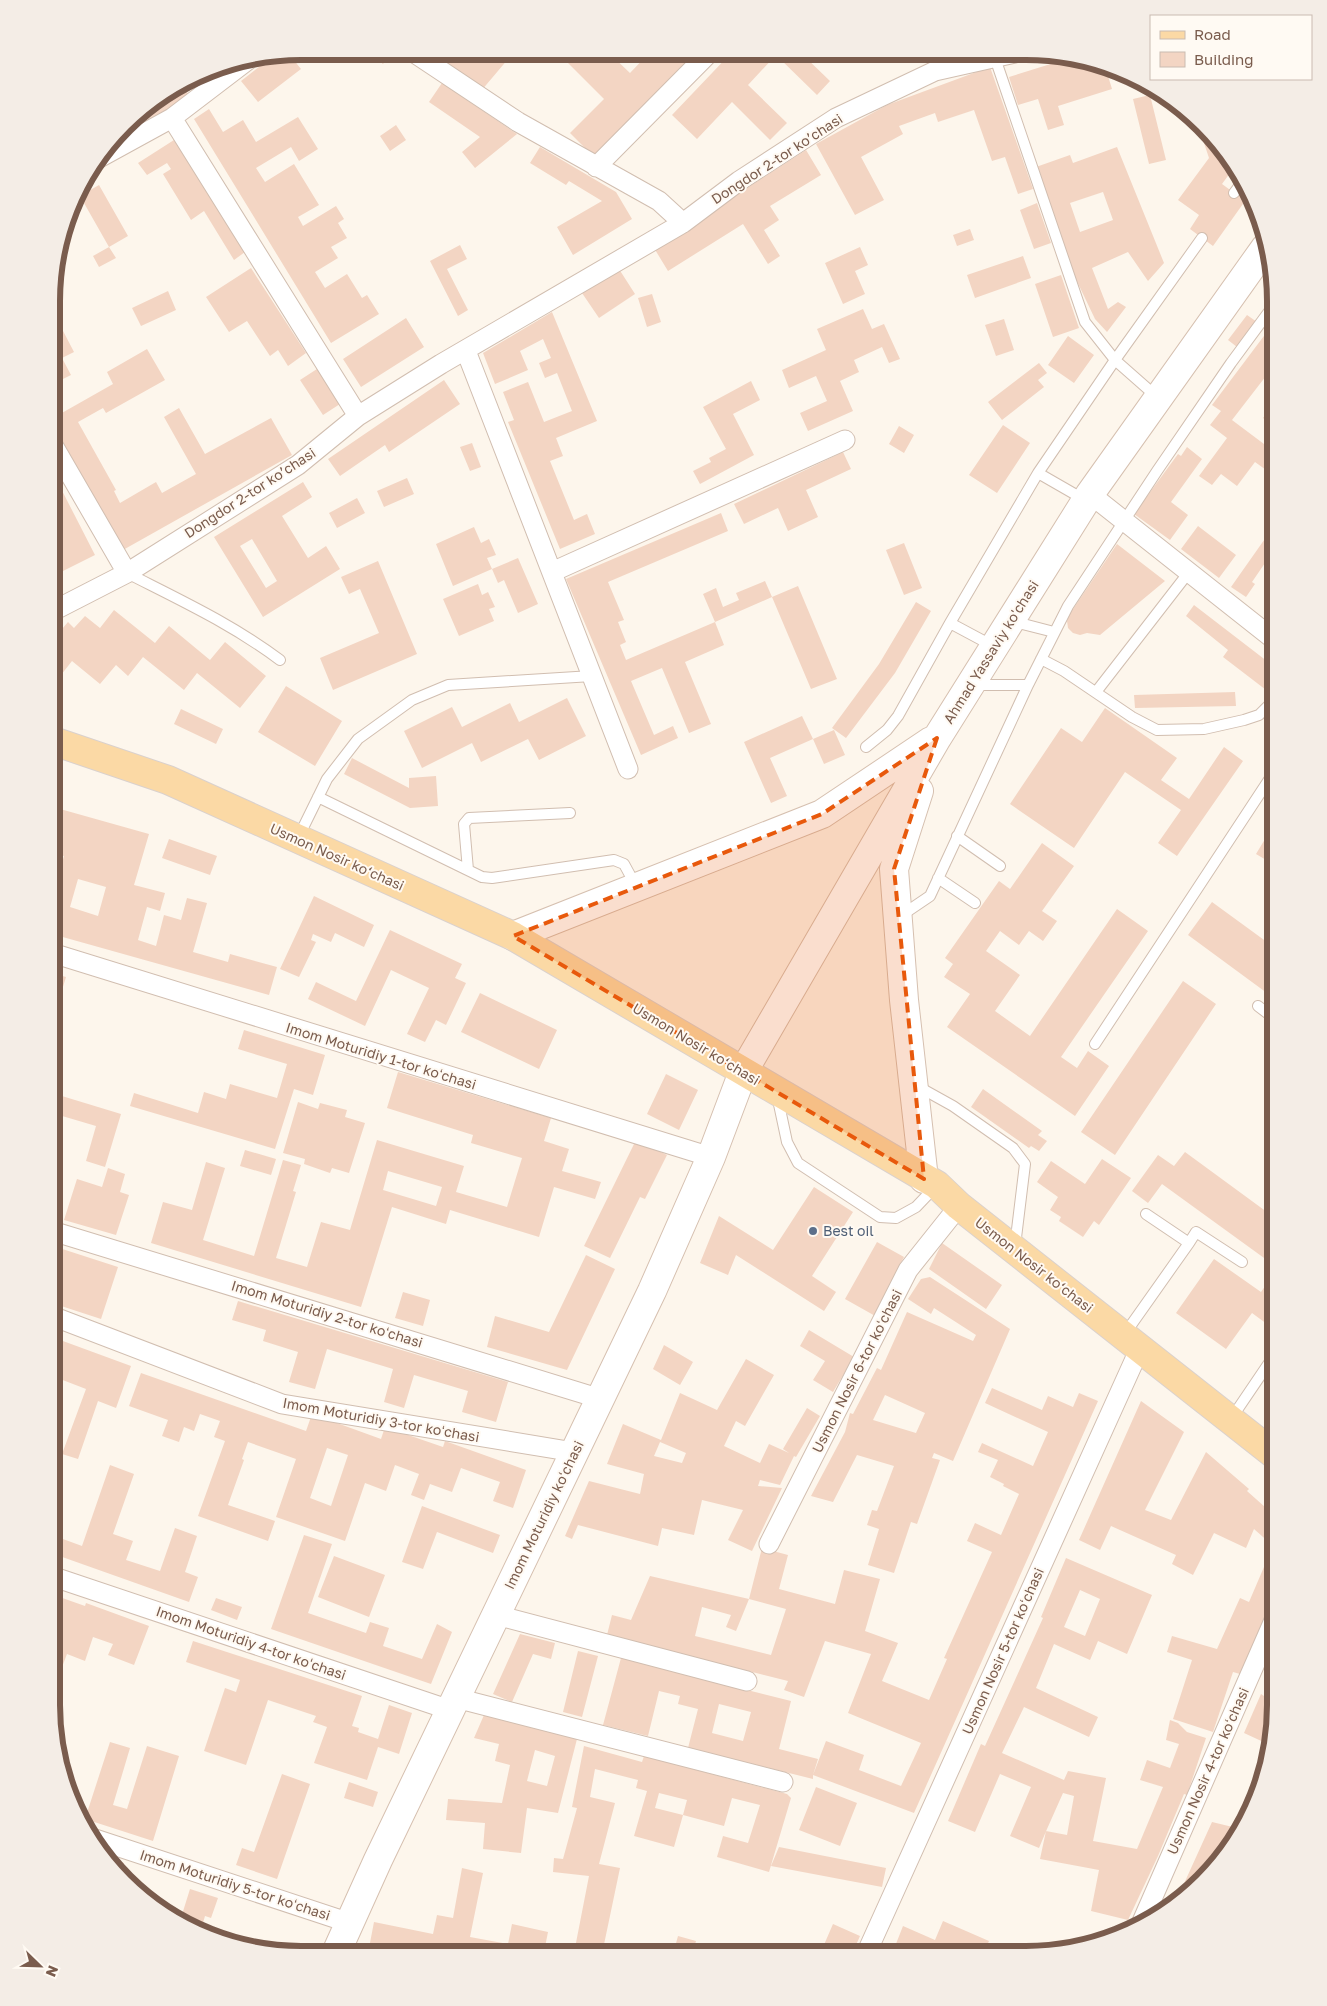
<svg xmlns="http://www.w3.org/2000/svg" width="1327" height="2006" viewBox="0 0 1327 2006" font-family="'Golos Text',sans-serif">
<rect width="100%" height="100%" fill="#fdf6ec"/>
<path fill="#f3d5c3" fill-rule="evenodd" d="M304,51L293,59L301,69L258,102L241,81L273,56Z
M368,51L393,52L383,64Z
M435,52H470L480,61L488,52H514L481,91Z
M557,52H608L630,73L650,52H697L593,156L570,133L604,99Z
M732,52L801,53L830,81L817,95L776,55L748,85L787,123L770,140L732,102L697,139L672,115Z
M1073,57L1105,66L1112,89L1058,106L1064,125L1048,130L1038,99L1018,105L1009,77Z
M227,64L196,87L192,81L221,65Z
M990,67L1033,189L1018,194L1005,157L992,161L974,110L938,122L935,113L899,126L903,134L861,157L884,200L855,215L816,144L887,105Z
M442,83L517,134L475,168L462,152L480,137L429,102Z
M1147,85L1152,88L1159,92L1150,95Z
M184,86L190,98L120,133L137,113Z
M1150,95L1166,160L1149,164L1133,99Z
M209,109L223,132L243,120L256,142L298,117L318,149L299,161L291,147L256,168L265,182L294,164L319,205L298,217L303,226L336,206L344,219L338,223L347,238L331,247L338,258L315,272L325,288L347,274L362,298L367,295L379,314L331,343L194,119Z
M396,125L406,140L390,151L380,136Z
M1198,125L1224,149L1229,158L1233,169L1222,184L1237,195L1244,184L1250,194L1213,246L1190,229L1199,215L1178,200L1209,158Z
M174,140L245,252L234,260L204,211L191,220L163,174L171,169L167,163L147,175L138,163Z
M540,147L616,192L632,219L573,255L557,227L602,201L569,181L566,185L530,163Z
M1117,147L1164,263L1148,281L1128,252L1092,268L1108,309L1118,302L1126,307L1107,332L1095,319L1074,275L1036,167L1070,155L1073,163ZM1103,192L1113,220L1080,232L1070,203Z
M806,150L821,175L770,206L779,220L764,230L780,256L768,264L743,224L668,271L654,248Z
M99,185L128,236L109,247L116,258L99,267L93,256L109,247L80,196Z
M1037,203L1051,243L1034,249L1020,210Z
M970,229L974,240L957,246L953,235Z
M460,245L467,259L447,269L468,310L458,316L430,261Z
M860,247L868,265L855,271L865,294L843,304L825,263Z
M1023,256L1031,278L975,298L967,275Z
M251,268L306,353L288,366L278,350L270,356L247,321L229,332L206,297Z
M619,269L635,294L599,318L582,293Z
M1061,275L1079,328L1053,337L1035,284Z
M168,291L176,310L141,326L132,308Z
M652,294L661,322L647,327L638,298Z
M863,309L872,329L884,324L900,359L889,363L882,347L854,360L859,372L840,381L853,411L808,431L800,413L827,401L816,376L789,388L782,370L826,350L817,329Z
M552,312L597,421L556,438L563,456L550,461L574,520L587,514L595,534L560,549L508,422L514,420L503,392L528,382L544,422L572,411L557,373L545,378L539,363L551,358L543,339L520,351L528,370L495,384L483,353Z
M1247,315L1257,322L1237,347L1228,340Z
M406,318L424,347L361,387L343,359Z
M1004,319L1014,350L996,356L985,325Z
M1276,320V363L1232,420L1276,453V471L1273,475L1255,462L1237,486L1221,474L1212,485L1199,476L1227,438L1210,425L1221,411L1212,405Z
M61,327L74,352L62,358L71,375L53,384V331Z
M1068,336L1094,355L1074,383L1048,365Z
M147,349L165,380L106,413L103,408L78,422L116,490L114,491L120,503L156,482L162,493L196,474L164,417L179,408L205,454L271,418L292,455L123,550L53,424V418L113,384L107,372Z
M1039,363L1047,373L1038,380L1044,387L1002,420L988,402Z
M317,369L340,404L323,415L300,380Z
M444,380L460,404L389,452L385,445L340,476L328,459Z
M751,381L760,400L733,414L754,455L700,484L693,471L711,462L709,458L726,449L703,407Z
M1276,401V427L1263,418Z
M1003,425L1030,443L997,493L969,475Z
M899,426L914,435L904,453L889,444Z
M472,443L481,467L470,471L460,447Z
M1187,447L1202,459L1171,502L1188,515L1170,540L1134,514L1178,454L1181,456Z
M843,452L851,469L806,490L818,517L788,531L778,508L744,524L734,504Z
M53,473L95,555L53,576L54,535Z
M407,478L414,494L384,507L377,491Z
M303,482L312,497L282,516L308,558L326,546L340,569L263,617L214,537ZM252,539L277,581L266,588L240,546Z
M357,498L365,513L337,528L329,513Z
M721,513L728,531L608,582L624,620L618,622L626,642L620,645L626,660L715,622L724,645L685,662L711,724L689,733L662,668L631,681L654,735L673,726L678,738L641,755L566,579Z
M1276,523V547L1252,582L1255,584L1246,597L1231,587Z
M1198,526L1236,555L1219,578L1181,549Z
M474,527L481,543L489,539L496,555L487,558L492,569L518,558L538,604L518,613L504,580L498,583L492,569L453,586L436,544Z
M904,543L922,588L904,595L886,550Z
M1117,544L1165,581L1100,635L1087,633L1080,635L1073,633L1068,628L1067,621L1069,615Z
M378,561L417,654L333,690L320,658L379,633L360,589L349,594L341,577Z
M765,581L772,597L798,586L837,679L811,689L772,597L715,622L703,594L716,588L723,607L739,600L736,593Z
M478,584L482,595L488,592L495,607L489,609L494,621L459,636L443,599Z
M916,602L931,611L895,673L846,738L832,728L879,664Z
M1194,605L1276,668V685L1270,693L1223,657L1228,650L1186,616Z
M114,610L155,643L169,626L210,660L225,642L266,676L240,708L197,673L184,690L143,657L128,676L116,665L100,684L72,661L61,675L53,669L54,632L57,635L68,622L74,628L85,616L100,628Z
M286,686L342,721L315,766L258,732Z
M1235,692L1236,706L1135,708L1134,695Z
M567,698L586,736L539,760L528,739L481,762L472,743L422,768L404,731L452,707L462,727L510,703L519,722Z
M1105,708L1177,758L1161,780L1189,799L1224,747L1243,761L1177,856L1158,843L1181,810L1125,772L1074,848L1010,804L1061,728L1082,742Z
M181,709L223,729L216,744L174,724Z
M802,716L813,739L770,758L787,796L771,803L744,742Z
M834,730L845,755L824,764L813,739Z
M352,758L409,788V778L436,776L438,806L410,808L344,774Z
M53,807L149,834L134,885L165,893L160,911L147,907L138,940L156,946L164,915L181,920L187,898L207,903L193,952L228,962L230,954L277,967L269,995L52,934V896L64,856L53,853ZM78,879L106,887L98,916L70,907Z
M1276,821V866L1256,854Z
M169,839L217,856L210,875L162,858Z
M1042,843L1074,866L1042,911L1057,921L1043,941L1029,931L1019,945L1000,931L986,951L1020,975L995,1011L1030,1036L1117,909L1148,931L1061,1057L1077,1068L1088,1051L1109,1066L1075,1116L947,1027L970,994L944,977L953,964L945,958L999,881L1010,889Z
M314,896L374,925L364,947L335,933L331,942L313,934L311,940L316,942L299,977L280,969Z
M1212,902L1275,948V999L1188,935Z
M390,930L462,964L455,978L466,983L446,1025L436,1020L425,1042L407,1034L429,988L391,970L365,1026L308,999L316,982L356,1001Z
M52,973L66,977L53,1020H52Z
M1183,981L1216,1004L1115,1155L1081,1132Z
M480,993L557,1030L539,1069L461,1032Z
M244,1030L325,1055L313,1095L294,1089L275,1149L130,1106L134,1093L198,1113L204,1092L226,1099L230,1084L277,1098L287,1064L238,1049Z
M398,1072L551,1118L544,1141L569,1149L562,1171L601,1182L595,1199L554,1187L539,1237L450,1210L446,1224L392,1207L361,1307L151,1243L163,1202L192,1210L206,1162L225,1168L203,1240L254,1256L283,1160L301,1165L293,1191L296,1192L276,1258L307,1267L321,1222L350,1230L377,1140L464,1166L456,1192L507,1207L522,1158L471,1143L473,1135L387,1108ZM388,1171L442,1187L436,1206L383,1190Z
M666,1074L698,1090L679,1130L647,1114Z
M983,1089L1042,1131L1038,1135L1047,1141L1039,1151L1031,1146L1029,1148L971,1107Z
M52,1093L121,1114L105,1167L86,1161L96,1126L52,1113Z
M298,1102L318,1109L320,1103L347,1110L345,1117L365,1123L349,1173L332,1168L330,1173L304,1164L305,1159L283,1153Z
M636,1140L667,1155L645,1199L640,1197L610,1258L584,1246Z
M245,1150L276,1159L271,1175L240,1166Z
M1185,1152L1275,1218V1266L1162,1184L1148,1203L1132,1191L1158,1155L1174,1166Z
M1102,1159L1131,1178L1099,1225L1094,1221L1083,1237L1059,1221L1061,1217L1050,1210L1058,1197L1037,1182L1051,1161L1085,1184Z
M108,1168L125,1174L120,1192L129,1195L116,1235L64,1220L77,1179L102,1187Z
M814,1187L853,1212L812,1276L836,1292L824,1311L736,1255L728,1275L700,1263L719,1216L773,1250Z
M877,1242L904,1257L898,1268L903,1271L877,1317L845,1299Z
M942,1243L1002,1285L986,1309L929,1269Z
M53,1246L118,1267L101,1319L52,1303V1250Z
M586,1255L615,1269L567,1370L487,1347L495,1316L549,1332Z
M1214,1259L1261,1292L1275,1272V1330L1252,1313L1226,1349L1176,1313Z
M930,1277L1010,1329L953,1461L934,1453L932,1458L940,1460L917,1524L911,1522L894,1573L868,1565L879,1529L867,1525L872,1510L877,1511L894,1466L857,1455L833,1502L811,1496L845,1432L850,1413L853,1414L877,1368L881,1370L907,1312L973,1341L976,1335L934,1308L931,1314L908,1299L921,1279ZM885,1395L925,1413L916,1433L873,1420Z
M403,1292L430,1300L423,1326L395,1318Z
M238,1301L508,1382L496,1422L462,1412L468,1391L414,1375L404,1408L384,1402L393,1369L327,1349L315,1389L289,1382L298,1352L263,1341L266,1330L232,1320Z
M809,1330L854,1357L833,1392L813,1380L825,1361L800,1346Z
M52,1337L131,1366L116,1408L98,1401L78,1459L62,1454L86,1389L60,1379L52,1401Z
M664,1345L693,1362L680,1385L653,1369Z
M746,1359L774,1375L745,1426L736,1421L724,1446L760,1463L769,1444L789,1453L783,1449L807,1408L820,1416L796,1457L794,1456L780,1485L760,1480L758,1486L782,1488L752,1551L728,1540L743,1510L702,1500L694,1535L662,1528L658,1546L578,1525L572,1539L565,1536L589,1481L640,1494L644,1474L607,1464L623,1424L661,1440L680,1393L717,1410ZM660,1442L686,1453L682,1463L654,1456Z
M141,1373L306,1431L312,1414L381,1439L385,1427L443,1447L445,1441L526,1470L513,1508L493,1501L500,1482L461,1468L452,1492L430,1484L424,1500L411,1495L419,1474L395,1465L386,1491L365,1483L345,1541L276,1517L296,1459L248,1442L242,1459L244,1460L228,1505L275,1521L268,1541L198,1516L225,1441L214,1437L220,1421L200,1414L194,1431L184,1427L179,1442L162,1436L168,1420L129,1406ZM327,1448L348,1455L331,1506L310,1498Z
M992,1388L1042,1410L1048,1396L1073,1407L1079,1393L1098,1401L914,1813L813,1775V1779L688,1748L698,1709L678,1704L680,1696L659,1691L648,1736L603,1725L621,1658L791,1701L779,1749L818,1759L813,1775L826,1741L864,1755L859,1770L901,1786L921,1743L848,1713L871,1654L825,1641L804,1697L784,1690L788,1681L607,1635L612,1615L631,1620L650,1576L749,1599L736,1631L726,1627L731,1615L702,1607L695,1636L771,1655L786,1609L749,1599L762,1548L788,1555L779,1589L835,1604L844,1570L880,1579L865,1631L898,1643L882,1681L929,1700L947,1659L944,1658L992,1552L967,1541L975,1523L1001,1535L1019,1494L1003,1486L1004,1484L990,1477L998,1460L978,1452L982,1443L1033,1466L1048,1432L985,1403ZM719,1704L751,1712L743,1741L712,1733Z
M1141,1401L1184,1432L1145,1510L1171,1520L1206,1452L1249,1489L1247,1491L1275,1516V1593L1240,1674L1233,1672L1213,1732L1173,1719L1192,1660L1167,1652L1172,1636L1217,1649L1240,1598L1249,1602L1273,1546L1254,1529L1246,1548L1214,1533L1193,1575L1172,1564L1176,1555L1111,1526L1100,1550L1079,1540Z
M110,1465L134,1474L113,1534L133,1541L126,1560L160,1571L175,1528L197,1536L185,1572L198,1577L189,1602L51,1553L52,1535L82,1546Z
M422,1506L500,1535L493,1553L437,1532L423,1569L402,1562Z
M304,1535L332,1544L308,1613L366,1633L370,1622L389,1628L383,1646L422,1659L437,1624L452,1632L431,1684L271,1629Z
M334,1556L385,1575L369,1617L318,1597Z
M1066,1558L1152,1595L1127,1654L1098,1641L1090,1660L1054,1644L1036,1688L1098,1717L1089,1737L1024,1707L1002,1753L1064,1780L1068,1771L1106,1778L1093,1841L1137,1849L1163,1787L1140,1780L1147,1760L1170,1768L1179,1744L1166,1740L1170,1720L1178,1723L1187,1732L1206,1738L1187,1795L1184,1794L1158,1856L1128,1920L1091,1911L1099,1870L1040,1859L1046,1831L1067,1835L1074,1796L1063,1793L1047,1829L1039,1848L1010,1836L1031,1787L1000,1774L975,1832L948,1821L981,1744L985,1746L1015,1680L1043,1618L1041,1617ZM1080,1590L1100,1599L1085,1636L1064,1627Z
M51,1594L85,1606L86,1603L149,1626L134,1665L108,1655L113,1644L93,1637L85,1661L67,1654L51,1696Z
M216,1598L242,1607L237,1620L211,1610Z
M520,1634L555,1643L551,1659L533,1654L512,1702L493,1694Z
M193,1641L362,1696L352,1726L359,1728L358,1732L378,1739L389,1705L412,1713L399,1754L378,1747L367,1780L314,1763L327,1727L313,1722L316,1716L268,1700L246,1765L204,1751L225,1688L236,1692L240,1680L186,1662Z
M578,1651L598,1656L582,1717L563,1712Z
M1275,1671V1721L1270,1745L1244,1733L1261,1694L1264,1696Z
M484,1715L577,1739L558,1813L527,1808L521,1853L483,1849L485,1823L446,1820L448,1799L502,1803L510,1765L495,1761L499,1744L474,1738ZM535,1750L555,1756L547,1786L527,1781Z
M110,1742L130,1748L113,1805L127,1809L147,1746L179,1756L153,1841L85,1819Z
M584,1746L642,1762L644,1756L787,1794L791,1798L769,1872L717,1857L723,1836L748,1843L760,1805L732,1798L724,1826L683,1815L687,1800L659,1793L655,1808L683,1815L674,1847L634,1836L647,1791L636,1788L638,1780L595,1769L590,1797L615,1803L599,1864L620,1868L602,1954L574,1953L589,1876L553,1872L554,1858L563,1859L577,1808L572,1807Z
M282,1774L310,1784L277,1879L236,1865L242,1848L254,1852Z
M349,1782L378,1792L373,1807L344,1798Z
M816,1787L857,1803L840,1846L799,1830Z
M1212,1822L1241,1829L1233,1844L1190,1893L1173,1904L1180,1887L1182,1888Z
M779,1847L886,1868L882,1887L771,1866Z
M102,1855L124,1863L120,1874L103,1857Z
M462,1868L483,1873L470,1937L508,1944L512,1924L548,1932L545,1947L572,1953H392L369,1948L374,1922L433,1934L437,1915L453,1918Z
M190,1889L218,1898L211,1918L205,1916L200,1933L180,1921Z
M943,1921L989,1941L983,1955L892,1954L903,1926L935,1940Z
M833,1924L860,1936L852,1954H820Z
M678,1936L696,1941L692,1954H673Z"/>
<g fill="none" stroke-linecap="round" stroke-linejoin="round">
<g stroke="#d1beb0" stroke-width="12">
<path id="lane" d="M995,58L1085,322L1115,360L1157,397
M1234,193L1243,181
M1038,473L1085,500
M127,573C180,600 232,624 280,660
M1011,621L1054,632
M950,623L993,646
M1041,659L1064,671L1132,717L1157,730L1204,729L1244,720L1259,715L1276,698
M973,685H1028
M1096,692L1189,572
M866,747L887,730L898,716L950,623L1038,473L1115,360L1202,238
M318,797L482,877L492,878L614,860L624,864L636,886
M957,836L1000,866
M298,838L327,779L358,739L412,700L448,685L592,676
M468,870L464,824L469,818L570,813
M938,878L975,903
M899,917L930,896L1028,685L1068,606L1157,471L1231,363L1276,302
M1258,1006L1275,1019
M1095,1044L1276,769
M917,1086L953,1106L1013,1148L1025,1164L1015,1246
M777,1095L787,1142L798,1163L880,1217L896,1218L916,1207L936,1186
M1189,1243L1196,1232L1242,1262
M1124,1335L1189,1243L1146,1214
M1231,1419L1275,1354"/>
</g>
<g stroke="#d1beb0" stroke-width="21">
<path id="street" d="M413,52L518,122L659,201L683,223
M172,118L358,416
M99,158L172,118L248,60
M596,167L710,52
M466,351L628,769
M53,445L127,573
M1090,494L1276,641
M552,572L845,440
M53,611L127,573L298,465L358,416L441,364L683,223L739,181L836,118L935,71L1015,53
M52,953L711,1157
M52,1231L601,1399
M52,1316L282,1404L574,1452
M769,1544L908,1270L959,1206
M51,1576L450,1710
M496,1615L747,1681
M456,1698L783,1782
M92,1838L350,1923
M1141,1924L1275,1618
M866,1954L1140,1348"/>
</g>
<g stroke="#d6c0b0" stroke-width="30">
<path id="secondary" d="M919,791L894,869L904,1000L924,1179
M513,936L822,814L931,741
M336,1953L378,1860L652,1291L711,1157L743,1072L937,738L1090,494L1265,248"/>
</g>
<g stroke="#dad1cd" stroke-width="30">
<path id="primary" d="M53,741L168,780L513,936L937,1185L959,1206L1275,1455"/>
</g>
<use href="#lane" stroke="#fff" stroke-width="10"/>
<use href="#street" stroke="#fff" stroke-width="19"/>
<use href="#secondary" stroke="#fff" stroke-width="28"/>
<use href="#primary" stroke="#fbd9a5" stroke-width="28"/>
</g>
<path fill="#e8590c" fill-opacity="0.2" stroke="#e8590c" stroke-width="4" stroke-dasharray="10 6" stroke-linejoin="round" d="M937,738L894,869L924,1179L513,936L822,814Z"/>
<circle fill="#5c6f8a" stroke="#fffaf3" stroke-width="2" cx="813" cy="1231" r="5"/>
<g text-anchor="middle" stroke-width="4" stroke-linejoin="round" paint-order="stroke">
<g font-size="14" fill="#7a5c4d" stroke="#fffaf3">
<text transform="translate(777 159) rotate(-33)" y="5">Dongdor 2-tor koʼchasi</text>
<text transform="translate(250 493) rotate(-33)" y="5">Dongdor 2-tor koʼchasi</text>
<text transform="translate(991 652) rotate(-58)" y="5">Ahmad Yassaviy ko'chasi</text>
<text transform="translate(337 857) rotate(24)" y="5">Usmon Nosir ko‘chasi</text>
<text transform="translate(696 1044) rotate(31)" y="5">Usmon Nosir ko‘chasi</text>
<text transform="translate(381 1056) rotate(17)" y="5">Imom Moturidiy 1-tor koʻchasi</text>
<text transform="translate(1034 1265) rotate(38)" y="5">Usmon Nosir ko‘chasi</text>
<text transform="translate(327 1314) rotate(17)" y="5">Imom Moturidiy 2-tor koʻchasi</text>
<text transform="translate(857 1371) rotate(-63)" y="5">Usmon Nosir 6-tor koʻchasi</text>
<text transform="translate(381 1420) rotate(10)" y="5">Imom Moturidiy 3-tor koʻchasi</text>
<text transform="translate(544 1515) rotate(-64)" y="5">Imom Moturidiy koʻchasi</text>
<text transform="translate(251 1643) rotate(19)" y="5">Imom Moturidiy 4-tor koʻchasi</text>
<text transform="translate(1003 1651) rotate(-66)" y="5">Usmon Nosir 5-tor koʻchasi</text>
<text transform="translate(1208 1771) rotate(-66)" y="5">Usmon Nosir 4-tor koʻchasi</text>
<text transform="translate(235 1885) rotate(18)" y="5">Imom Moturidiy 5-tor koʻchasi</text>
</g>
<g font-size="14" fill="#4e5e75" stroke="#fffaf3" text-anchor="start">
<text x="823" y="1236">Best oil</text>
</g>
</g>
<path d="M0 0H1327V2006H0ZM301 60H1026A241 241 0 0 1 1267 301V1705A241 241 0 0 1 1026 1946H301A241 241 0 0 1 60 1705V301A241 241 0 0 1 301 60Z" fill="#f4ede6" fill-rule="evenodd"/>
<path fill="none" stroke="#7a5c4d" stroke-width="6" d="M301 60H1026A241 241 0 0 1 1267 301V1705A241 241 0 0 1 1026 1946H301A241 241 0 0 1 60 1705V301A241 241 0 0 1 301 60Z"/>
<rect x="1150" y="15" width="162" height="65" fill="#fffaf3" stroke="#cabbb1"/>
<rect x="1160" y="31" width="25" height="8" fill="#fbd9a5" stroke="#cabbb1"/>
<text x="1194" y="40" font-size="15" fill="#7a5c4d">Road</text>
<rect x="1160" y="52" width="25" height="15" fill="#f3d5c3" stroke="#cabbb1"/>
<text x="1194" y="65" font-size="15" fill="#7a5c4d">Building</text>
<g transform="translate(40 1966) rotate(113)" stroke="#fffaf3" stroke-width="4" paint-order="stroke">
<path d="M0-4L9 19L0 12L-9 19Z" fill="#7a5c4d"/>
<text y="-8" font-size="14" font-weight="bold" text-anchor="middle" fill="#7a5c4d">N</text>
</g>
</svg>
